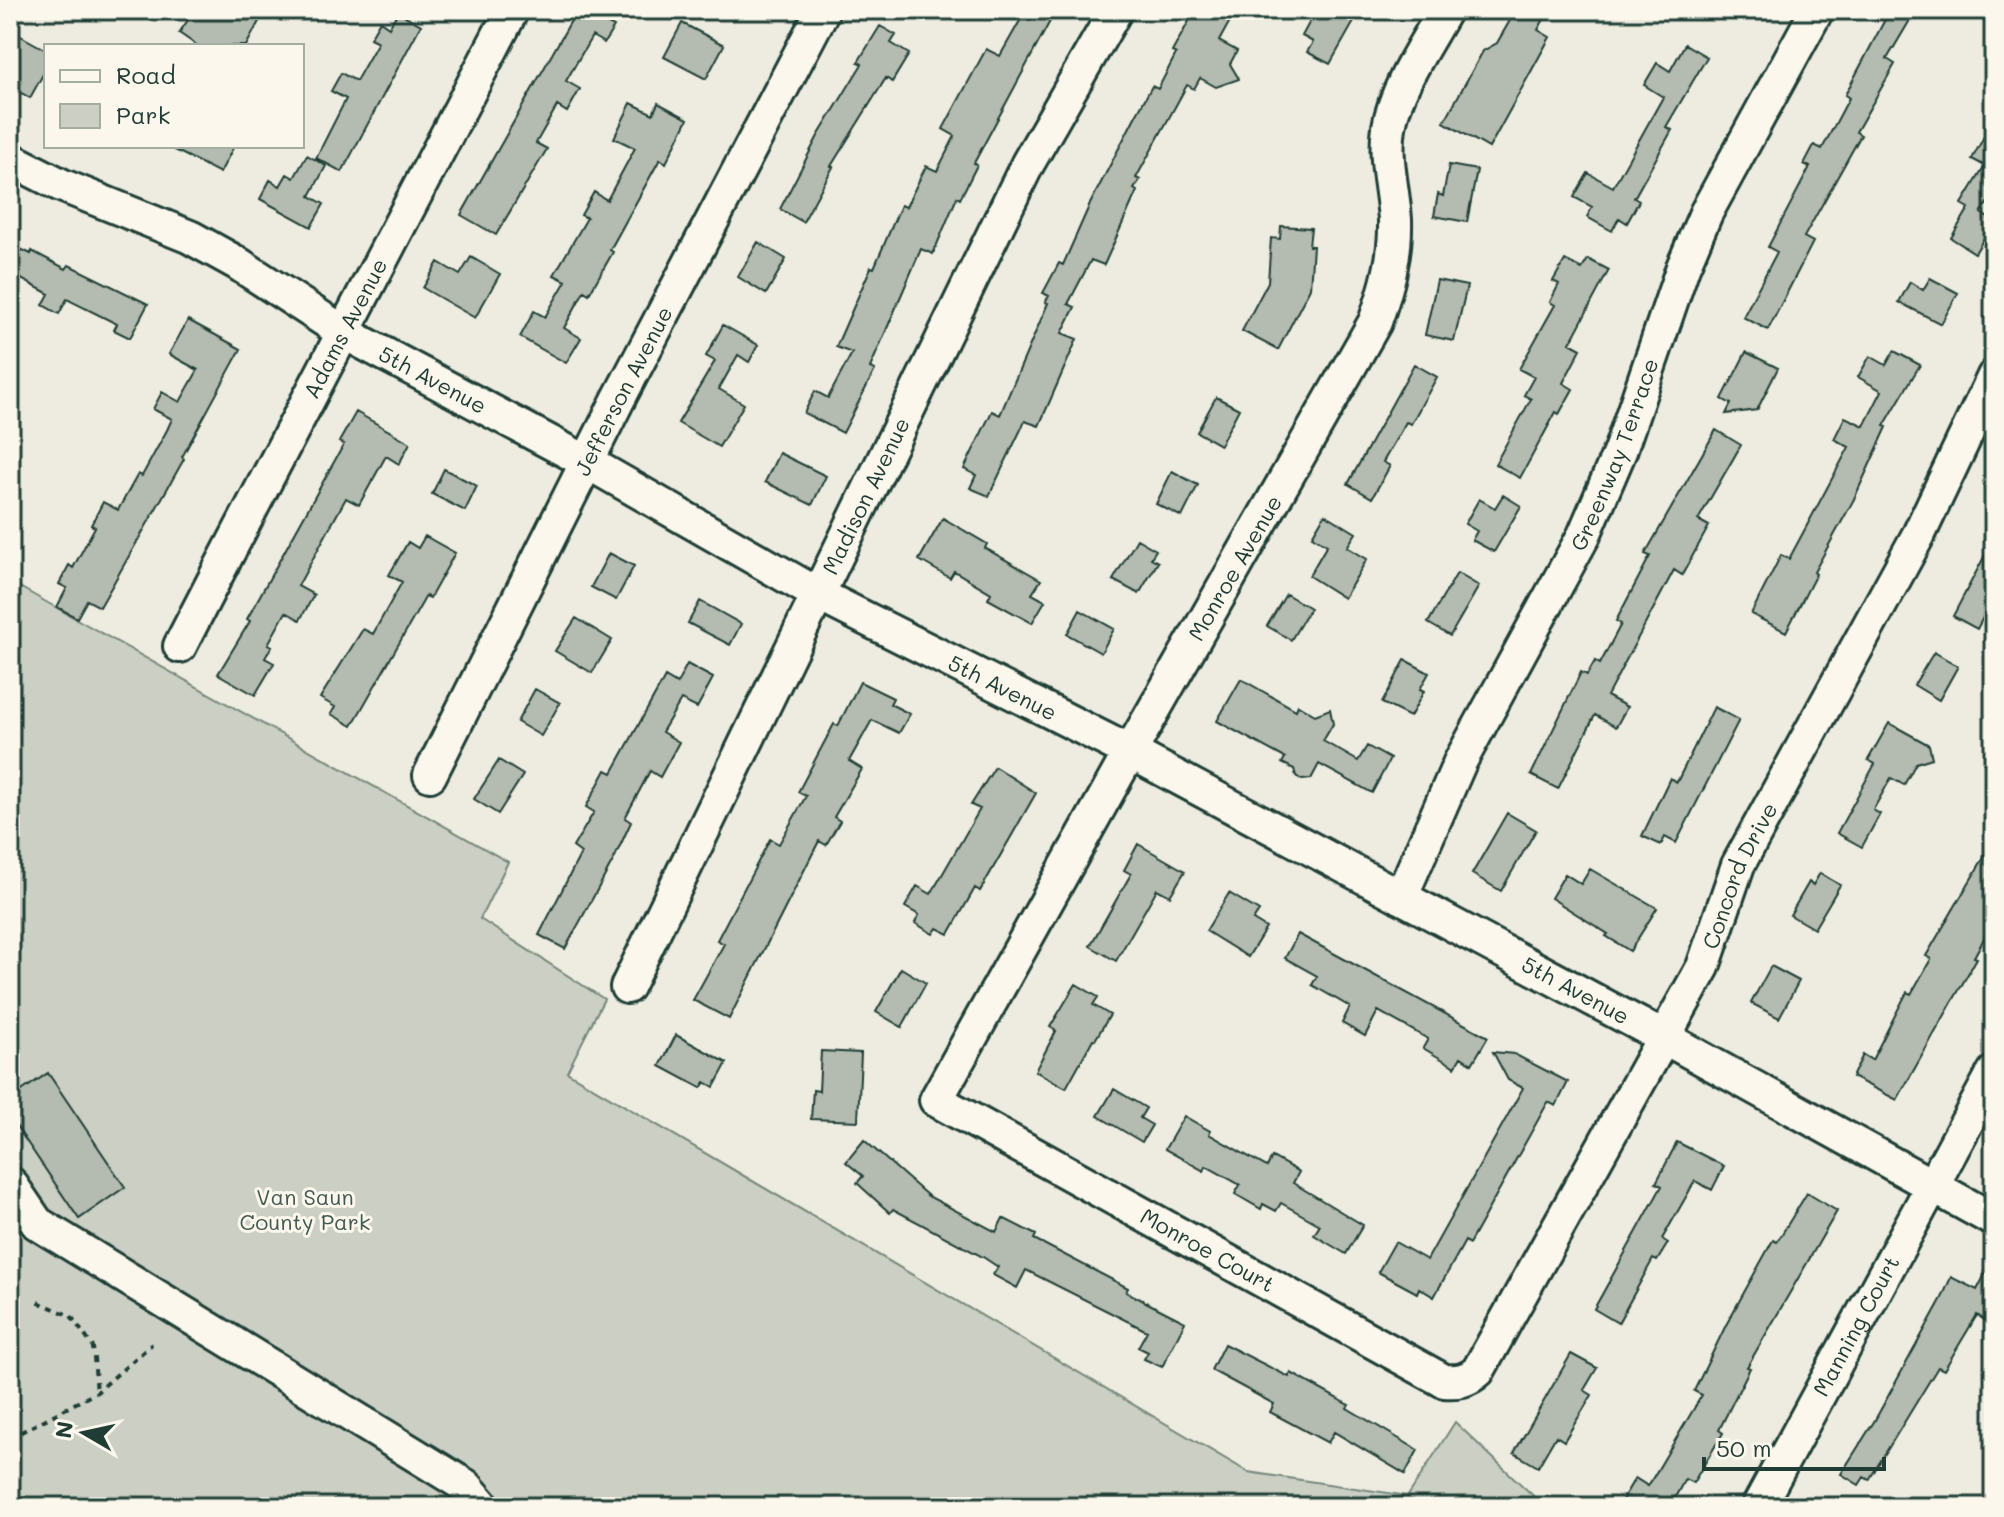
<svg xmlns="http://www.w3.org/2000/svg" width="2004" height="1517" viewBox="0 0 2004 1517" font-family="Mali,sans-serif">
<rect width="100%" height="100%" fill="#eeece1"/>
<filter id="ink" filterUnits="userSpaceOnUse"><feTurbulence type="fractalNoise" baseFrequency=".0125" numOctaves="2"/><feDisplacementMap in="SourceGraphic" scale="16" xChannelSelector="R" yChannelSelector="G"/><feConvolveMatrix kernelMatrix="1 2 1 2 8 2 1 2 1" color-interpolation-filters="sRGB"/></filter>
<g filter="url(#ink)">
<path fill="#cbcfc4" stroke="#75867c" stroke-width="2" d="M16,585L508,862L480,919L604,999L567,1072L1248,1472L1408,1496L1455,1422L1545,1507H10V596Z"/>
<path fill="#b4bbb0" stroke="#1f3d34" stroke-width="2" d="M195,10H265L246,46H198L179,33Z
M577,10H607L601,20L614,27L604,43L592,36L566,81L580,89L567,112L557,106L536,143L547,149L496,235L461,215Z
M1026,10H1056L974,163L977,165L960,199L957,197L933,254L921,249L870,368L875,370L843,433L804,413L815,391L828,398L852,353L836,347L871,267L874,268L901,205L906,207L926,166L937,171L955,136L943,129L986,49L1000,56Z
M1195,10H1236L1219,41L1237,51L1230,64L1239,79L1216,87L1200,78L1194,89L1187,85L1136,178L1140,180L1134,189L1137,191L1104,265L1091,260L1068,304L1075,307L1062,333L1077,339L1039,426L1025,421L989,496L970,488L976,475L964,469L992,411L1000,415L1048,303L1045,302L1049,296L1043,293L1059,263L1063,265L1090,204L1135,117L1152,86L1158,89L1176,54L1172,52Z
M1316,10H1336L1355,20L1330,64L1307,52L1313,42L1302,36Z
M1516,10H1549L1538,30L1550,37L1489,148L1444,122L1483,51L1497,43Z
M1890,10H1916L1887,59L1895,64L1856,132L1861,135L1804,237L1813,242L1768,330L1743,317L1777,252L1768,247L1810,167L1804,164L1814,145L1822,149L1849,98L1845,95Z
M398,12L421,25L342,172L316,158L346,99L331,91L341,73L356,81L378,42L370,38L380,21L389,27Z
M682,23L724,45L706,79L664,57Z
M880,26L896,35L891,43L909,54L892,82L886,78L831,166L833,167L803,222L780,209L818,136L862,64L858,62Z
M10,30L46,50V69L30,98L10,87Z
M1685,44L1707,57L1666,127L1672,130L1634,198L1639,201L1627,223L1619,218L1612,231L1587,217L1592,207L1574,197L1588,173L1613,187L1663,97L1644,85L1657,63L1670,71Z
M631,103L653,114L658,103L688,119L666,163L660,159L610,250L613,252L589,294L584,291L564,328L581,338L566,363L520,337L534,311L545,317L566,281L554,275L587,218L581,215L594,192L607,200L635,148L614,138Z
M1994,118V193L1981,213L1994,222L1975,253L1951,238L1969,208L1962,204L1985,166L1972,159Z
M167,146H234L220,173Z
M307,155L326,166L310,196L324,204L311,227L260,199L270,180L280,186L287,174L294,178Z
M1449,165L1477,170L1467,222L1434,216L1438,194L1443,196Z
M1281,226L1311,228L1309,246H1313L1310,288L1278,350L1242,331L1268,282L1271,238L1280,239Z
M758,242L786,259L766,294L738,277Z
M10,244L31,254L32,251L66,269L69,265L148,304L130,338L114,330L117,324L67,299L59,314L43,305L49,294L10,273Z
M471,257L500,274L475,318L423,288L438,262L460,275Z
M1588,259L1609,270L1570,343L1581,349L1563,383L1573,389L1559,414L1556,412L1520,478L1495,464L1531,399L1524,395L1534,377L1519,369L1555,305L1550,302L1559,284L1553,281L1565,260L1582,269Z
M1930,278L1958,293L1941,324L1899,302L1910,282L1923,290Z
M1437,280L1467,286L1454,341L1425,335Z
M188,320L241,349L182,457L184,459L166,491L100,607L87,600L77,618L57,607L67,588L59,584L69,565L73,568L95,527L91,525L103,502L118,510L138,474L142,476L167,430L172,419L153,409L162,392L180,402L198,370L169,354Z
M723,325L758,345L749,362L738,355L719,389L744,404L719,447L678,423L715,361L706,356Z
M1894,351L1920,365L1884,426L1887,427L1853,501L1814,572L1816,574L1786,632L1751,614L1781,555L1789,559L1849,447L1834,439L1845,417L1864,426L1882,391L1858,377L1870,356L1886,365Z
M1746,352L1778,368L1757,410L1726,414L1731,404L1722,399Z
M1414,364L1437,377L1411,424L1406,422L1383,462L1390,466L1372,498L1348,484Z
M1216,397L1239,409L1220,445L1197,432Z
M356,412L410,443L399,464L386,456L359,505L346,498L298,586L314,595L300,620L286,612L268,644L272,646L265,658L274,663L255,695L218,674L250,621L247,619L344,444L339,442Z
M1716,430L1741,445L1698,520L1709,526L1682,575L1674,570L1607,696L1627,707L1616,727L1595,715L1558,789L1531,775L1581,672L1587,675L1595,661L1600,664L1621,624L1616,621L1650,556L1645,554Z
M779,453L826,476L812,505L765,482Z
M444,469L477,486L465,511L432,494Z
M1172,471L1198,485L1182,517L1156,504Z
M1503,495L1521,506L1494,552L1472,540L1477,531L1465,524L1479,499L1495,508Z
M1325,514L1356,533L1347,547L1367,559L1344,598L1309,576L1327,545L1312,536Z
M943,518L987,544L985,548L1041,580L1032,594L1045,601L1032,623L988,599L991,593L954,571L950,578L919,560Z
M425,536L455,553L430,598L426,596L352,726L331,714L335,707L320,698L363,629L373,634L402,582L389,575L408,542L418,548Z
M1994,538V597L1977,629L1953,616Z
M1137,539L1156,550L1151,558L1158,562L1139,594L1113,580Z
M609,553L634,566L616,600L591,587Z
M1457,573L1479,586L1450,636L1428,623Z
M1286,594L1310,608L1291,640L1267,626Z
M700,601L741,624L730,645L688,623Z
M1080,610L1114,629L1101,653L1067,634Z
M576,618L612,640L592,673L555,651Z
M1934,652L1958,666L1939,700L1914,685Z
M1405,660L1429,673L1420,689L1424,691L1410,717L1382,703Z
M687,664L713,678L697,708L681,700L662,732L679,742L660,777L650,771L625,818L631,822L614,859L565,949L539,935L581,853L573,847L594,812L586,807L606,770L612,773L665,677L677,684Z
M1241,679L1296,710L1298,705L1315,715L1330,709L1333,724L1323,741L1358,761L1367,746L1390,759L1372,793L1319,764L1311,779L1302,780L1296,776L1294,769L1282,763L1285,758L1217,721Z
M860,682L893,698L890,704L910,714L899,733L872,720L849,761L862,769L834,817L840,821L826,845L819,841L729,1019L693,1000L724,944L717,940L770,839L779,844L806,796L798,792L834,724L838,726Z
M535,689L560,703L541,736L517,722Z
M1714,707L1739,720L1676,843L1665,837L1661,845L1642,836L1670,778L1677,782Z
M1889,723L1929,745L1932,758L1916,763L1904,785L1891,778L1873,810L1880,814L1862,847L1837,833L1875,764L1868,760Z
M499,760L523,775L498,814L474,799Z
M995,767L1036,793L980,891L975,888L949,934L937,928L933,934L915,923L919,915L905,907L917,886L931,894L980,809L971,805Z
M1507,813L1536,830L1501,891L1472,874Z
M1994,840V920L1974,957L1977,958L1897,1100L1852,1077L1863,1055L1872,1060L1907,992L1911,994L1931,959L1926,956Z
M1138,844L1185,871L1170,896L1157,889L1116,961L1090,946L1131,874L1124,870Z
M1590,869L1657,908L1630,951L1606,936L1608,934L1551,898L1565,874L1581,884Z
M1820,873L1840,885L1814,929L1790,915L1809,882L1813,885Z
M1229,893L1259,911L1253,920L1266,928L1248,957L1206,931Z
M1298,934L1488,1037L1472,1064L1461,1057L1455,1067L1423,1048L1428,1039L1378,1011L1365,1036L1342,1023L1350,1007L1312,985L1317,976L1285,958Z
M1771,966L1799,981L1779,1018L1751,1003Z
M901,968L926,983L902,1027L876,1012Z
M1076,984L1098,997L1093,1005L1110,1015L1095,1040L1093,1039L1066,1088L1035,1071L1056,1031L1050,1027Z
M676,1035L727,1063L714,1087L705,1082L701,1088L660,1066Z
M821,1051L861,1053L858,1121L811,1119L813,1090L819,1091Z
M1493,1052L1514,1054L1568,1082L1556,1106L1548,1102L1469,1244L1465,1241L1434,1297L1419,1288L1417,1293L1378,1272L1395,1242L1427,1260L1523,1088L1508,1080Z
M48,1073L125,1187L79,1219L10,1117V1099Z
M1114,1089L1146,1108L1140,1118L1152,1125L1142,1142L1098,1116Z
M1184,1116L1210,1131L1209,1134L1267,1167L1272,1157L1299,1172L1293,1183L1363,1225L1346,1254L1314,1235L1320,1225L1281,1203L1276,1211L1263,1204L1261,1209L1235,1194L1240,1185L1206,1166L1204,1171L1165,1149Z
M864,1140L928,1196L996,1232L1003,1218L1036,1235L1034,1239L1128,1288L1126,1292L1185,1322L1162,1367L1144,1359L1148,1352L1138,1347L1147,1331L1026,1270L1017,1288L993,1275L998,1267L983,1257L893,1209L890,1213L857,1183L863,1176L846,1162Z
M1677,1142L1724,1166L1712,1190L1695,1181L1662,1239L1668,1243L1657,1261L1653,1259L1618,1323L1594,1309L1662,1186L1656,1183Z
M1807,1193L1837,1211L1747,1367L1750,1368L1719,1430L1723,1433L1693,1483L1685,1479L1673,1501L1683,1507H1618L1635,1478L1648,1486L1702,1395L1694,1391L1726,1325L1773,1240L1777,1242Z
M1994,1257V1306L1986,1321L1977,1315L1944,1370L1938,1367L1869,1480L1864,1477L1859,1485L1841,1474L1875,1420L1942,1298L1951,1277L1977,1290Z
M1224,1344L1289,1377L1291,1373L1349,1405L1347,1408L1418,1450L1405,1474L1334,1432L1328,1443L1270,1412L1274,1404L1211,1370Z
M1571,1354L1597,1368L1584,1390L1592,1395L1564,1441L1556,1436L1538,1467L1514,1453Z"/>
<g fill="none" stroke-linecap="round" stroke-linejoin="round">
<g stroke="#1f3d34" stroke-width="38">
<g id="minor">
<path id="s1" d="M1445,10C1426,44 1395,89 1389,127C1384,159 1393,188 1395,220C1396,256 1387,288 1375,322L1130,752L936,1100L1444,1381C1458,1382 1467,1381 1478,1371L1703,967L1738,865L1919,534L1994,376"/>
<path id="s2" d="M10,159L61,185L190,237L237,263L343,332L587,462L819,595L1130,752L1665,1038L1994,1220"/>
<path id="s3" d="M180,646C289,433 402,222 512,10"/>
<path id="s4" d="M430,775L618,400L823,10"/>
<path id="s5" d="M1401,897L1460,762L1584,535L1620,451L1683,267L1706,213L1817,10"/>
<path id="s6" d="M627,987L1028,163L1116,10"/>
<path d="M10,1183L37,1223L466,1486L484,1507"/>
<path id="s7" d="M1758,1507L1994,1072"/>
</g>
</g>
<path stroke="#1f3d34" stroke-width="4" stroke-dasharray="6 6" stroke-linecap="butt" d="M38,1302L71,1316L93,1347L97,1392
M10,1438L97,1392L152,1344"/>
<use href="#minor" stroke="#fbf7ec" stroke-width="32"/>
</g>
</g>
<g text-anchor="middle" stroke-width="6" stroke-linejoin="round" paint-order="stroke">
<g font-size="22" fill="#1f3d34" stroke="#fbf7ec">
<text dy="8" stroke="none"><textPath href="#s3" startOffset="358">Adams Avenue</textPath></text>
<text dy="8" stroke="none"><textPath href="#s2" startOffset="478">5th Avenue</textPath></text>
<text dy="8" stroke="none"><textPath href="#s4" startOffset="430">Jefferson Avenue</textPath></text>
<text dy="8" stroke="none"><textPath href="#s5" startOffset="492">Greenway Terrace</textPath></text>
<text dy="8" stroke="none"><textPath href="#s6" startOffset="546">Madison Avenue</textPath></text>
<text transform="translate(1235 568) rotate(-60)" y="8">Monroe Avenue</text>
<text dy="8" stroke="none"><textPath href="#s2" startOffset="1126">5th Avenue</textPath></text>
<text dy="8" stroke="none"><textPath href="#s1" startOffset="2400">Concord Drive</textPath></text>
<text dy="8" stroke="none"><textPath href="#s2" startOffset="1774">5th Avenue</textPath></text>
<text dy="8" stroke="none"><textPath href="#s1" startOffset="1532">Monroe Court</textPath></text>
<text dy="8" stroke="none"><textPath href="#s7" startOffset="206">Manning Court</textPath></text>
</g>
<g font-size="22" fill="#415a51" stroke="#fbf7ec">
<text x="305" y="1205">Van Saun<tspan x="305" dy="25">County Park</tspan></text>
</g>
</g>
<rect width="2004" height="1517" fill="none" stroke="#fbf7ec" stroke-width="40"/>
<rect x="20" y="20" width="1964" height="1477" fill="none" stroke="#1f3d34" stroke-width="3" filter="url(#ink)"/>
<rect x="44" y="44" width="260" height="104" fill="#fbf7ec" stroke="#a3ada2" stroke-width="2"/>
<rect x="60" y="70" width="40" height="12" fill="#fbf7ec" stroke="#a3ada2" stroke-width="2"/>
<text x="116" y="84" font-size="24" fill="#1f3d34">Road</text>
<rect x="60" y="104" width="40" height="24" fill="#cbcfc4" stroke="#a3ada2" stroke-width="2"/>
<text x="116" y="124" font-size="24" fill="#1f3d34">Park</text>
<g transform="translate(84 1433) rotate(279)" stroke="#fbf7ec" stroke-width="6" paint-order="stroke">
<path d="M0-6L14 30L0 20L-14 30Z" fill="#1f3d34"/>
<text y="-12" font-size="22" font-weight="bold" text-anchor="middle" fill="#1f3d34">N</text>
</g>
<path d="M1704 1457v12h180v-12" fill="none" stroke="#1f3d34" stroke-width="4"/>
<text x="1716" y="1457" font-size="24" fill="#1f3d34" stroke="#fbf7ec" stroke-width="6" paint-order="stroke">50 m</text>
</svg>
